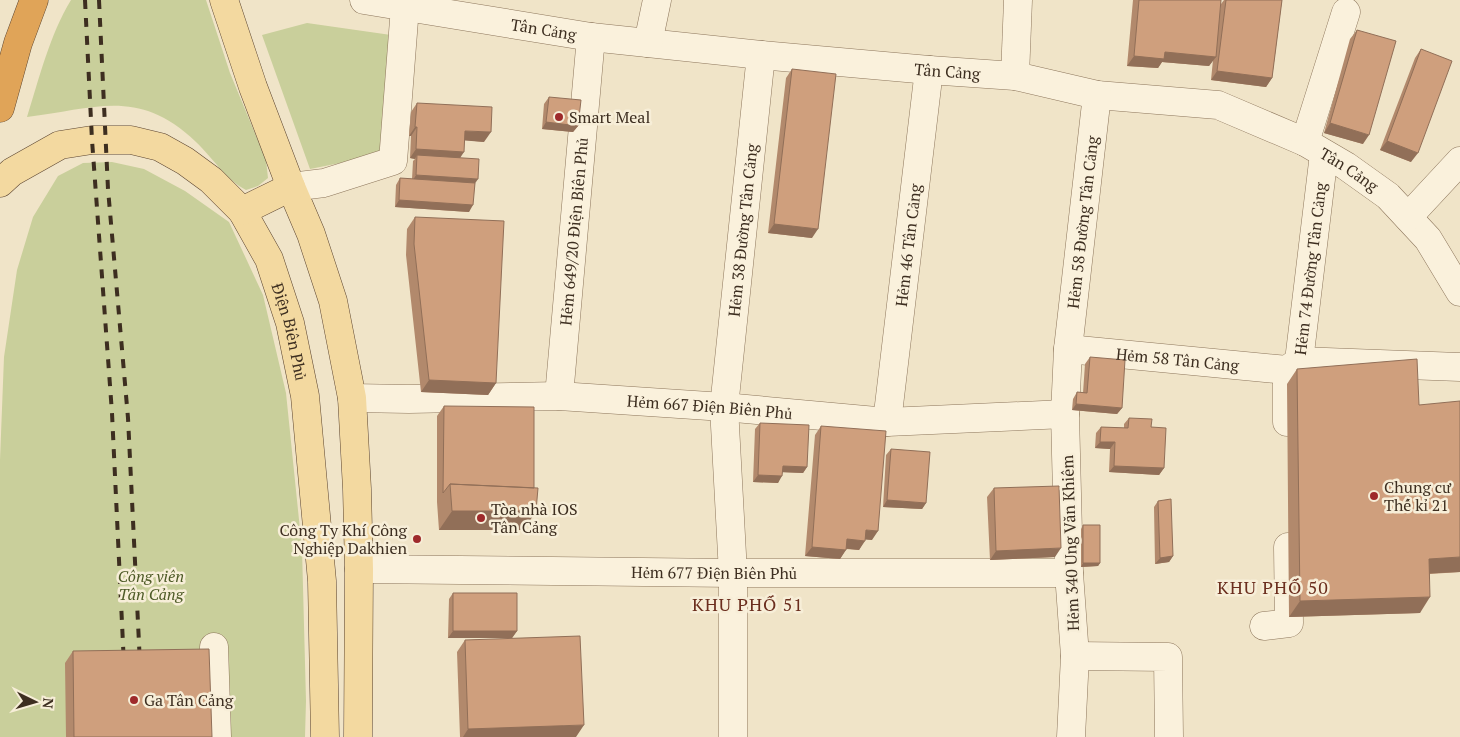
<svg xmlns="http://www.w3.org/2000/svg" width="1460" height="737" viewBox="0 0 1460 737" font-family="'PT Serif',serif">
<rect width="100%" height="100%" fill="#f0e4c8"/>
<path fill="#c9cf9b" d="M71,0H206L230,73L266,160L268,178L258,186L246,190C225,179 213,158 196,142C138,87 96,109 27,117C39,79 50,34 71,0Z
M307,23L398,36L390,153L310,169L262,35Z
M112,162L144,169L185,191L229,222L263,295L286,393L302,549L306,701L305,737H0V460L4,357L17,270L33,217L58,176L83,163Z"/>
<g fill="none" stroke-linecap="round" stroke-linejoin="round">
<g stroke="#8d765c" stroke-width="29">
<g id="minor">
<path id="s1" d="M364,0L591,37L761,55L929,70L1015,76L1097,95L1218,105L1305,142L1346,166L1388,196L1428,239L1460,292"/>
<path d="M648,43L657,0"/>
<path d="M1015,76L1018,0"/>
<path d="M1305,142L1346,12"/>
<path d="M291,187L324,183L393,161L405,7"/>
<path d="M1408,217L1460,161"/>
<path id="s2" d="M1068,349L1287,370"/>
<path d="M1299,361L1460,367"/>
<path id="s3" d="M559,396L591,37"/>
<path id="s4" d="M352,398L409,399L559,396L724,407L887,422L1065,414"/>
<path id="s5" d="M887,422L929,70"/>
<path id="s6" d="M1287,422V370L1299,361L1324,154"/>
<path id="s7" d="M359,569L733,573H1069"/>
<path d="M1264,626L1289,623L1288,547"/>
<path d="M214,647L217,737"/>
<path d="M1075,656L1168,657L1169,737"/>
<path id="s8" d="M733,737V573L724,407L761,55"/>
<path id="s9" d="M1071,737L1075,656L1069,573L1065,414L1068,349L1097,95"/>
</g>
</g>
<g stroke="#5b4430" stroke-width="29">
<g id="major">
<path d="M224,0L253,87L291,187L311,234L333,301L352,398L357,489L359,569L358,737"/>
<path id="s10" d="M0,183L12,172L60,145L92,140H131L160,147L185,161L211,180L242,211L269,259L290,323L305,396L322,581L325,737"/>
<path d="M242,211L291,187"/>
</g>
</g>
<g stroke="#5b4430" stroke-width="29">
<path id="highway" d="M0,108L18,43L34,0"/>
</g>
<use href="#minor" stroke="#faf1dc" stroke-width="28"/>
<use href="#major" stroke="#f3d9a0" stroke-width="28"/>
<use href="#highway" stroke="#e0a458" stroke-width="28"/>
<path stroke="#3d2e20" stroke-width="4" stroke-dasharray="9 9" stroke-linecap="butt" d="M85,0L92,140L112,413L124,665
M99,0L108,189L128,418L140,664"/>
</g>
<path fill="#b2896c" d="M1133,0H1221L1219,17L1221,4L1224,0H1282L1272,78L1266,87L1211,80L1213,60L1209,66L1162,62L1158,68L1127,66Z
M1357,30L1363,144L1324,133L1350,39Z
M1421,49L1411,162L1380,150L1415,58Z
M792,69L812,238L768,233L786,78Z
M549,97L578,126L573,132L542,129L544,104Z
M417,103L484,142L465,140L460,158L475,184L469,212L395,207L396,185L400,178L412,179L413,161L415,159L410,158L411,136H409L411,112Z
M415,217L496,383L488,395L421,392L406,255L407,229Z
M1090,357L1122,408L1117,414L1072,410L1073,399L1077,392L1083,393L1085,364Z
M1297,369L1419,405L1460,572L1430,574L1420,613L1289,617L1287,384Z
M444,406L524,530H439L437,502V416Z
M1129,418L1151,427L1164,468L1159,475L1109,472L1110,449L1095,448L1096,433L1101,427L1124,428V424Z
M760,423L807,467L803,473L782,472L778,483L753,482L755,429Z
M821,426L872,540L865,539L859,550L846,549L840,559L805,556L815,435Z
M891,449L926,503L922,509L883,507L886,455Z
M994,488L1055,557L990,560L987,497Z
M1158,501L1173,556L1169,562L1155,564L1154,507Z
M1083,525L1100,563L1098,566L1081,567V529Z
M453,593L517,631L512,638H448L449,599Z
M465,640L576,737H460L457,652Z
M73,651L212,737H66L65,663Z"/>
<path fill="#916f58" d="M1165,52L1216,57L1209,66L1162,62L1158,68L1127,66L1134,56Z
M1217,71L1272,78L1266,87L1211,80Z
M546,122L578,126L573,132L542,129Z
M1330,123L1369,135L1363,144L1324,133Z
M415,127H417L411,136H409Z
M465,131L491,132L484,142L459,140Z
M1387,141L1418,153L1411,162L1380,150Z
M416,149L464,152L458,161L417,155L415,159L410,158Z
M416,175L478,179L474,185L412,182Z
M399,200L473,205L469,212L395,207Z
M774,224L818,229L812,238L768,233Z
M429,380L496,383L488,395L421,392Z
M1076,404L1122,408L1117,414L1072,410Z
M1100,442H1115L1110,449L1095,448Z
M783,466L807,467L803,473L778,472Z
M1114,466L1164,468L1159,475L1109,472Z
M758,475L782,476L778,483L753,482Z
M887,500L926,503L922,509L883,507Z
M452,511H536L524,530H439Z
M866,530L878,531L872,540L859,539Z
M847,539L865,541L859,550L841,548Z
M812,547L846,550L840,559L805,556Z
M1061,548L1055,557L990,560L996,551Z
M1173,556L1169,562L1155,564L1160,558Z
M1460,557V572L1418,574L1429,559Z
M1083,563H1100L1098,566L1081,567Z
M1430,597L1420,613L1289,617L1300,601Z
M453,631H517L512,638H448Z
M584,725L576,737H463L468,729Z"/>
<path fill="#cf9f7d" stroke="#916f58" d="M1139,0H1221L1216,57L1165,52L1164,59L1134,56Z
M1226,0H1282L1272,78L1217,71Z
M1357,30L1396,41L1369,135L1330,123Z
M1421,49L1452,61L1418,153L1387,141Z
M792,69L836,74L818,229L774,224Z
M549,97L581,100L578,126L546,122Z
M417,103L492,107L491,132L465,131L464,152L416,149L417,127H415Z
M417,155L479,159L478,179L416,175Z
M400,178L475,183L473,205L399,200Z
M415,217L504,221L496,383L429,380L414,244Z
M1090,357L1125,360L1122,408L1076,404L1077,392L1087,393Z
M1417,359L1419,405L1460,401V557L1429,559L1430,597L1300,601L1297,369Z
M444,406L534,407V488L450,484L443,493Z
M1129,418L1152,419L1151,427L1166,428L1164,468L1114,466L1115,442H1100L1101,427L1128,428Z
M760,423L809,425L807,467L783,466L782,476L758,475Z
M821,426L886,431L878,531L866,530L865,541L847,539L846,550L812,547Z
M891,449L930,452L926,503L887,500Z
M450,484L538,488L536,511H452Z
M1059,486L1061,548L996,551L994,488Z
M1171,499L1173,556L1160,558L1158,501Z
M1083,525H1100V563H1083Z
M453,593H517V631H453Z
M580,636L584,725L468,729L465,640Z
M209,649L212,737H74L73,651Z"/>
<g fill="#9e2a2b" stroke="#f7eed8" stroke-width="2">
<circle cx="559" cy="117" r="5"/>
<circle cx="1374" cy="496" r="5"/>
<circle cx="481" cy="518" r="5"/>
<circle cx="417" cy="539" r="5"/>
<circle cx="134" cy="700" r="5"/>
</g>
<g text-anchor="middle" stroke-width="5" stroke-linejoin="round" paint-order="stroke">
<g font-size="16" fill="#3d2e20" stroke="#f7eed8">
<text dy="6" stroke="none"><textPath href="#s1" startOffset="182">Tân Cảng</textPath></text>
<text dy="6" stroke="none"><textPath href="#s1" startOffset="588">Tân Cảng</textPath></text>
<text dy="6" stroke="none"><textPath href="#s1" startOffset="1008">Tân Cảng</textPath></text>
<text dy="6" stroke="none"><textPath href="#s9" startOffset="516">Hẻm 58 Đường Tân Cảng</textPath></text>
<text dy="6" stroke="none"><textPath href="#s8" startOffset="508">Hẻm 38 Đường Tân Cảng</textPath></text>
<text dy="6" stroke="none"><textPath href="#s3" startOffset="165">Hẻm 649/20 Điện Biên Phủ</textPath></text>
<text dy="6" stroke="none"><textPath href="#s5" startOffset="178">Hẻm 46 Tân Cảng</textPath></text>
<text dy="6" stroke="none"><textPath href="#s6" startOffset="160">Hẻm 74 Đường Tân Cảng</textPath></text>
<text dy="6" stroke="none"><textPath href="#s10" startOffset="408">Điện Biên Phủ</textPath></text>
<text dy="6" stroke="none"><textPath href="#s2" startOffset="110">Hẻm 58 Tân Cảng</textPath></text>
<text dy="6" stroke="none"><textPath href="#s4" startOffset="358">Hẻm 667 Điện Biên Phủ</textPath></text>
<text transform="translate(1070 543) rotate(-92)" y="6">Hẻm 340 Ung Văn Khiêm</text>
<text dy="6" stroke="none"><textPath href="#s7" startOffset="355">Hẻm 677 Điện Biên Phủ</textPath></text>
</g>
<g font-size="16" fill="#3d2e20" stroke="#f7eed8" text-anchor="start">
<text x="569" y="123">Smart Meal</text>
<text x="1384" y="493">Chung cư<tspan x="1384" dy="18">Thế kỉ 21</tspan></text>
<text x="491" y="515">Tòa nhà IOS<tspan x="491" dy="18">Tân Cảng</tspan></text>
<text x="407" y="536" text-anchor="end">Công Ty Khí Công<tspan x="407" dy="18">Nghiệp Dakhien</tspan></text>
<text x="144" y="706">Ga Tân Cảng</text>
</g>
<g font-size="16" font-style="italic" fill="#4d5a26" stroke="#f7eed8">
<text x="151" y="582">Công viên<tspan x="151" dy="18">Tân Cảng</tspan></text>
</g>
<g font-size="18" letter-spacing="1" fill="#6b2e1e" stroke="#f7eed8">
<text x="1273" y="594">KHU PHỐ 50</text>
<text x="748" y="611">KHU PHỐ 51</text>
</g>
</g>
<g transform="translate(35 702) rotate(95)" stroke="#f7eed8" stroke-width="4" paint-order="stroke">
<path d="M0-4L9 19L0 12L-9 19Z" fill="#3d2e20"/>
<text y="-8" font-size="14" font-weight="bold" text-anchor="middle" fill="#3d2e20">N</text>
</g>
</svg>
